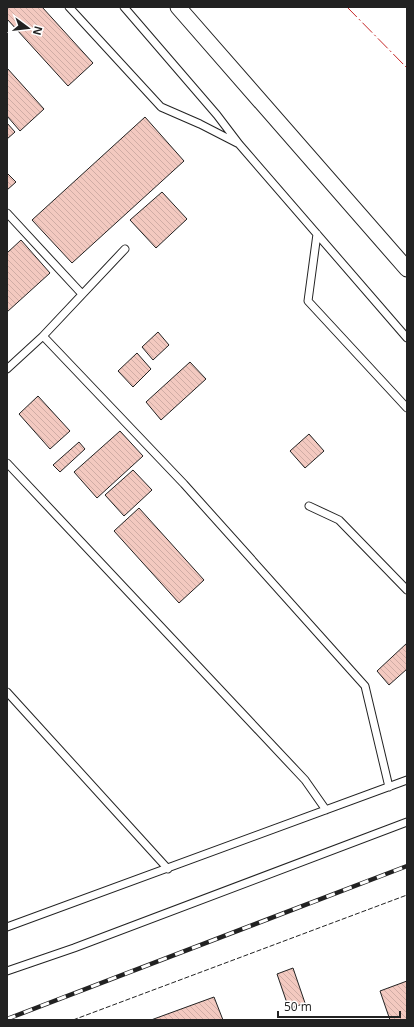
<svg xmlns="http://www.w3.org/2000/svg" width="414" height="1027" viewBox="0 0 414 1027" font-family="'Open Sans',sans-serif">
<defs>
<pattern id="building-back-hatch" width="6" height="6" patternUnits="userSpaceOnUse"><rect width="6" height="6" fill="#f3c9c0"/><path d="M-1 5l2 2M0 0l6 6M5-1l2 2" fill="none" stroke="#d0aca5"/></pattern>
</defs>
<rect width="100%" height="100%" fill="#fff"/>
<path fill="url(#building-back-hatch)" stroke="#222" d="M7,7H42L93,63L68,86L7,19Z
M7,68L44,109L20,131L7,116Z
M145,117L184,161L72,263L32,220Z
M7,123L15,132L7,139Z
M7,173L16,182L7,190Z
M162,192L187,219L156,248L130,220Z
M21,240L50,273L7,312V253Z
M158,332L169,345L153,360L142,347Z
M137,353L151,369L133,387L118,371Z
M190,362L206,379L161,420L146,402Z
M38,396L70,431L50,449L19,414Z
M120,431L143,456L97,498L74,472Z
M309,434L324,451L305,468L290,451Z
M79,442L85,449L60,472L53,465Z
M133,470L152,490L124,516L105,495Z
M139,508L204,580L179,603L114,531Z
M407,643V669L389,685L377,671Z
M293,968L305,1003L289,1009L277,974Z
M407,981V1020H390L380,991Z
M214,997L223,1020H151Z"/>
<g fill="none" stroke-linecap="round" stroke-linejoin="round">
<g stroke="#222" stroke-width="9">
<path id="service" d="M69,7L161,107L200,124L237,143
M124,7L217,115L239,144L407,338
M7,213L82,294
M317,234L308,301L407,408
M125,249L43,336L184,484L365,686L389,787
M7,369L43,336
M7,463L305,780L326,810
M309,506L339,520L407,590
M7,692L168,869
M7,927L407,780
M7,971L74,948L407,822"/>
</g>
<g stroke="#222" stroke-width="17">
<path id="minor" d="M178,7L407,269"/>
</g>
<use href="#service" stroke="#fff" stroke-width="7"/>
<use href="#minor" stroke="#fff" stroke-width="15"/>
<g stroke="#222" stroke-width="4.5">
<path id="rail" d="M7,1019L407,866"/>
</g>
<use href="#rail" stroke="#fff" stroke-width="3" stroke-dasharray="9" stroke-linecap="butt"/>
<path stroke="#222" stroke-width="1" stroke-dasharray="5 2" stroke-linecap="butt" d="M73,1020L407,895"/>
<path stroke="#c62828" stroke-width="1" stroke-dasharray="14 3 2 3" stroke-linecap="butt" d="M347,7L407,68"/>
</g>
<rect width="414" height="1027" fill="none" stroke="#222222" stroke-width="16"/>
<g transform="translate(28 28) rotate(105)" stroke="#ffffff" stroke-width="3" paint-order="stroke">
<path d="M0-3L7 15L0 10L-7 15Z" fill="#222222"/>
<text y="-6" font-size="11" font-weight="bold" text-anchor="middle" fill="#222222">N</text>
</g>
<path d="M278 1011v6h122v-6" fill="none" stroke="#222222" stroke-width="2"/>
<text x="284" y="1011" font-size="12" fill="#222222" stroke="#ffffff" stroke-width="3" paint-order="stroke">50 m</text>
</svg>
